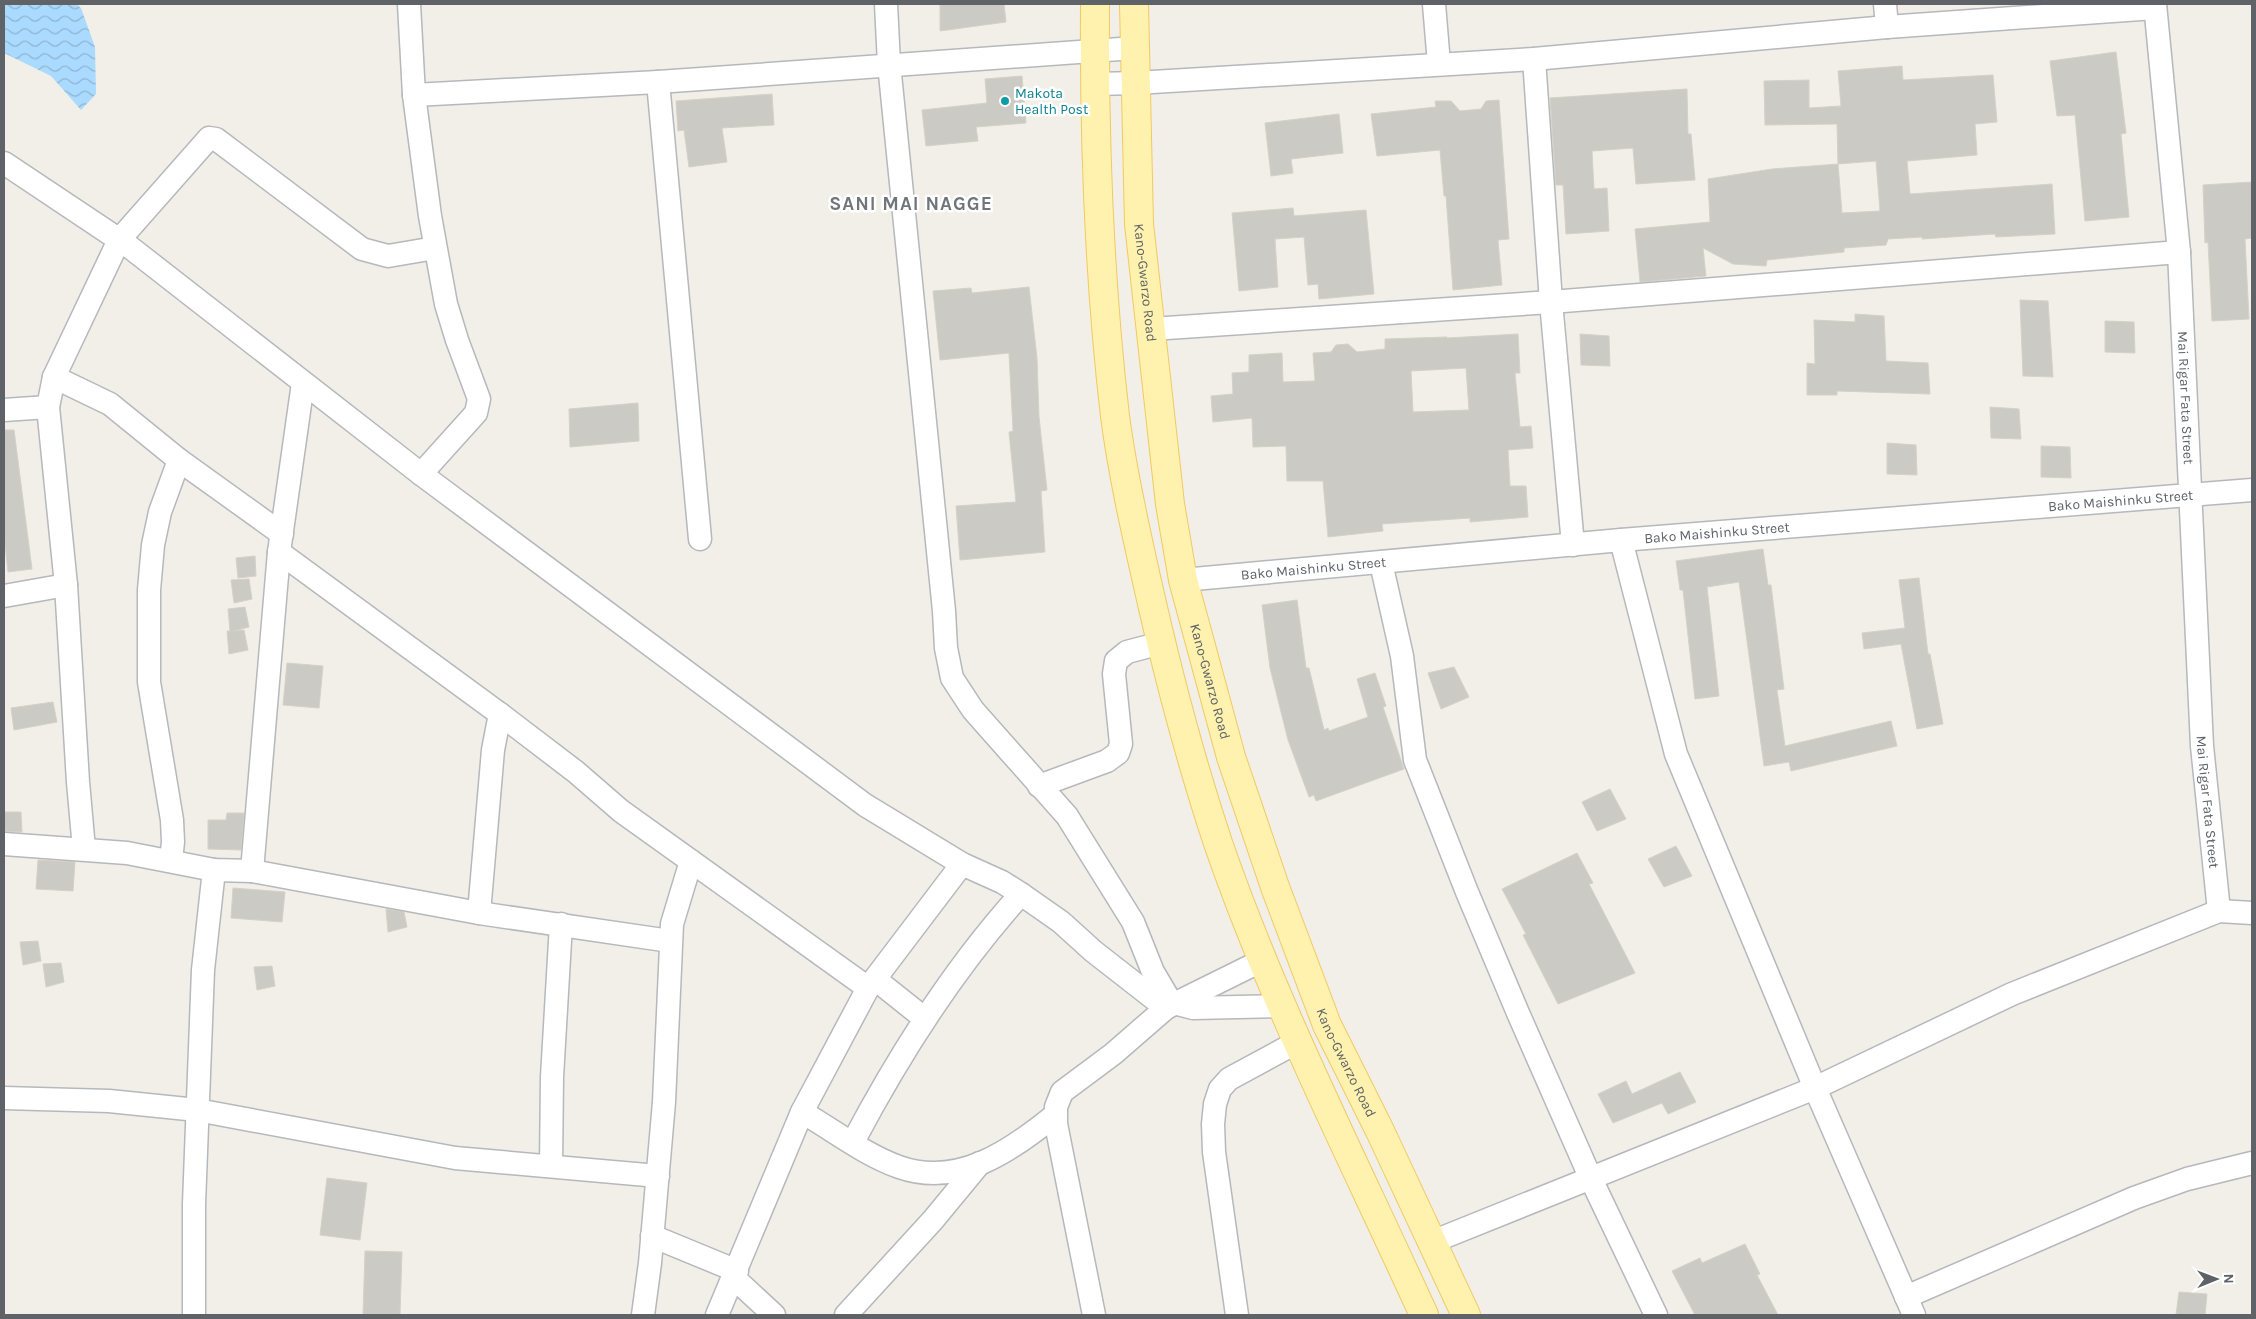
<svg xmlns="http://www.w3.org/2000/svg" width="2256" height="1319" viewBox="0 0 2256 1319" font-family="Karla,sans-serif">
<defs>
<pattern id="water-waves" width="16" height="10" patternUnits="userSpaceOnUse" patternTransform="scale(1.25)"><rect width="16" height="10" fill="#aadaff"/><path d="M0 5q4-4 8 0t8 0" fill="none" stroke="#8eb4d2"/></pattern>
</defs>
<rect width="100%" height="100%" fill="#f1efe8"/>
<path fill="url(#water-waves)" d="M4,4H76L81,8L95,47L96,94L81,110L51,76L4,53Z"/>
<path fill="#cccac5" stroke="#d6d1c6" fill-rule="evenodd" d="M940,4H1004L1006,22L940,31Z
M2116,52L2126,133L2121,134L2129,217L2085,221L2075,115L2057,116L2050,61Z
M1902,66L1903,80L1993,75L1997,122L1975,124L1977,155L1907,161L1910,194L2052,184L2055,234L1996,237L1995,234L1922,239V237L1888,239L1886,245L1844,248V252L1767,260L1766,266L1733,264L1703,248L1706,276L1640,282L1635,229L1710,222L1708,179L1772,169L1838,164L1837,124L1765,125L1764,81L1809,80V108L1841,106L1838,71ZM1876,161L1880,211L1842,213L1838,164Z
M1022,76L1026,123L976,127L978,141L926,146L922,110L987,103L985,79Z
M1687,89L1688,134H1691L1695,180L1636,184L1633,148L1592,151L1594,189L1607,188L1609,231L1566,234L1563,185H1556L1550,98Z
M772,94L774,125L722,128L727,162L689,167L684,130L678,131L676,101Z
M1499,100L1509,239L1498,240L1502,285L1453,290L1446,196H1444L1440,150L1377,156L1371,114L1436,107L1435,101H1451L1460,111L1481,109L1486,101Z
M1339,114L1343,153L1291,159L1293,173L1271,176L1265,123Z
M2252,182V238L2245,239L2249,319L2212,321L2208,242L2205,243L2203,185Z
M1293,208L1294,216L1366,210L1374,294L1319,299L1318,284L1308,285L1304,237L1275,239L1278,287L1239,291L1232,213Z
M1029,287L1037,358L1039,417L1047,490L1041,491L1045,552L960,560L956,506L1016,502L1009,432L1013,431L1009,353L940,360L933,291L971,288L972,293Z
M2020,300L2048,301L2053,377L2023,376Z
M1855,314L1884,316L1886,361L1928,363L1930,394L1837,391V395H1807V363L1815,364L1814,320L1855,322Z
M2105,321L2134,322L2135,353L2105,352Z
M1518,334L1520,373H1515L1520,427L1531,426L1533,448L1508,450L1510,486H1526L1528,517L1470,522V518L1382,524L1383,531L1328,537L1323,481H1287L1286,446L1253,447L1252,418L1213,422L1211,396L1233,394L1232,373L1249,372V355L1282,353L1283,382L1315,381L1313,353L1331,352L1336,345L1348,344L1357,352L1385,349V339L1447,337V338ZM1466,368L1469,410L1413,412L1411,371Z
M1580,334L1609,336L1610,366L1581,365Z
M638,403L639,441L570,447L569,409Z
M1990,407L2019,409L2021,439L1991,438Z
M4,430H14L32,569L8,572L4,535Z
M1887,443L1916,445L1917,475L1887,474Z
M2041,446L2070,447L2071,478L2041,477Z
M1763,549L1768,585H1771L1784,689L1777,690L1785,746L1891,721L1897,746L1791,771L1789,762L1764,766L1739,582L1707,587L1719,696L1695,699L1683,590H1680L1676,561Z
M255,556L256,576L238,578L236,558Z
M1919,578L1928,654H1930L1943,724L1917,729L1901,644L1864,649L1862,633L1905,628L1899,580Z
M249,579L252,599L234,603L231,580Z
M1297,600L1306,668H1309L1324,730L1328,728L1329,731L1368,717L1357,679L1375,673L1386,706L1383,707L1404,769L1316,801L1314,795L1309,797L1288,740L1270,668L1262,605Z
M245,607L249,627L233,631L244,630L248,650L229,654L227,631H230L228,609Z
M287,663L323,666L319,708L283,705Z
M1454,667L1469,697L1441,709L1428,673Z
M53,702L57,722L14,730L11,708Z
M1610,789L1626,819L1597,831L1582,802Z
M4,812H21L22,832L4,831Z
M227,813H244L241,850L208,849V820H226Z
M1676,846L1692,876L1664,887L1648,859Z
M1577,853L1593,883L1589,884L1635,973L1558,1004L1523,935L1526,934L1502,889Z
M38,860L75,862L73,891L36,889Z
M233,888L285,892L282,922L231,918Z
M386,909L404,912L407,927L388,932Z
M38,941L41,961L23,965L20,942Z
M61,963L64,982L46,987L43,964Z
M272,966L275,986L257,990L254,967Z
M1680,1072L1696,1102L1668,1114L1662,1103L1613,1123L1598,1094L1626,1081L1632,1094Z
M327,1178L367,1183L360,1240L320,1235Z
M1745,1244L1760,1274L1757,1275L1778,1315H1695L1672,1271L1700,1258L1702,1263Z
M365,1251L402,1252L400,1315H363Z
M2179,1292L2207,1294L2205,1315H2176Z"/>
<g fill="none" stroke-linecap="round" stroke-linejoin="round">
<g stroke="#b5b8bc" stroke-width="25">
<g id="minor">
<path d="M409,4L414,95L430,216L446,304L457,340L479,399L476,413L421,474"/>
<path d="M886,4L889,64L944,611L946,648L952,678L973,710L1067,816L1133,922L1153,972L1172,1004"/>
<path d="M1434,4L1439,64"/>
<path d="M1885,4L1887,27"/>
<path id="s1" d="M2155,4L2179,252L2202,746L2219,911"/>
<path d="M1534,59L1551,302L1573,545"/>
<path d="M658,82L700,539"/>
<path d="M1095,84L1136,83L1534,59L1887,27L2155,8"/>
<path d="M414,95L658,82L1134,48"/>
<path d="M4,163L127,245L421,474L865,805L962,864L1002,882L1021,894L1061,922L1093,951L1166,1008"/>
<path d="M1152,329L1551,302L2179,252"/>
<path d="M54,377L110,404L179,460L282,534"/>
<path d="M4,410L48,407"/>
<path d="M1621,540L1676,754L1815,1088L1914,1315"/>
<path d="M279,552L500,714L576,772L621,811L868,988"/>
<path d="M1381,563L1402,656L1415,760L1467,892L1518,1013L1591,1179L1656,1315"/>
<path id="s2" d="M1183,580L1621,540L2252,490"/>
<path d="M4,596L66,585"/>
<path d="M1039,786L1107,761L1118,753L1121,744L1114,674L1116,661L1127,652L1161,643"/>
<path d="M4,844L127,853L214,870L252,871L479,913L670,941"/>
<path d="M84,849L78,782L66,585L48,407L54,377L119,240L209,138L216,139L362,249L388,256L435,248"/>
<path d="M171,860L173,842L172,820L149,682V590L153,545L160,512L179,460"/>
<path d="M252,871L279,552L303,383"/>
<path d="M479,913L493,750L500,714"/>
<path d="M875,979L924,1018"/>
<path d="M1174,1003L1193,1008L1282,1006"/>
<path d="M4,1098L109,1101L197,1110L455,1158L658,1176"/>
<path d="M802,1112C833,1130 865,1155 899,1167C958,1188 1011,1151 1055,1115"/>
<path d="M853,1142C900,1053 953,969 1021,894"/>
<path d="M551,1166L552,1077L561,924"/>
<path d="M652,1236L737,1271"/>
<path d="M1432,1242L1815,1088L2012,994L2219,911L2252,913"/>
<path d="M734,1278L774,1315"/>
<path d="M1906,1297L2134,1198L2187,1179L2252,1163"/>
<path d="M194,1315V1204L203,970L214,870"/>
<path d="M643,1315L650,1263L664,1102L672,924L691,861"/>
<path d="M717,1315L802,1112L868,988L962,864"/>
<path d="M846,1315L933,1220L980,1163"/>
<path d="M1094,1315L1056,1124V1107L1062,1092L1113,1054L1166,1008L1263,960"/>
<path d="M1237,1315L1214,1152L1213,1124L1215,1104L1220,1089L1229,1079L1299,1041"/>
</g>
</g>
<g stroke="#f2c960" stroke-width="30">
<g id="major">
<path d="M1095,4C1094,141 1099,279 1115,416C1122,470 1134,524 1146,577C1166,667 1189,756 1218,843C1274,1005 1353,1159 1424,1315"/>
<path id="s3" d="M1134,4L1139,224L1170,504L1183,580L1231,757L1275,887L1327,1025L1380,1131L1466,1315"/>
</g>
</g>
<use href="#minor" stroke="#fff" stroke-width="22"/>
<use href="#major" stroke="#fff2af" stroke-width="28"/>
</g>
<circle fill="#0f9aa8" stroke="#fff" stroke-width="2" cx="1005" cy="101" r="5"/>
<g text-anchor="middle" stroke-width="5" stroke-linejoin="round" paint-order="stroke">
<g font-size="14" fill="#0d838f" stroke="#fff" text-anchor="start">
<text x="1015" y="98">Makota<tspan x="1015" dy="16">Health Post</tspan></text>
</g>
<g font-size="14" fill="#5f6368" stroke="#fff">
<text dy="5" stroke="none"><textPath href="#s3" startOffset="279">Kano-Gwarzo Road</textPath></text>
<text dy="5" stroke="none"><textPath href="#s1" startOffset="395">Mai Rigar Fata Street</textPath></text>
<text dy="5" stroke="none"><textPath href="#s2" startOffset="941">Bako Maishinku Street</textPath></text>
<text dy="5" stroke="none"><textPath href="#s2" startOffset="536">Bako Maishinku Street</textPath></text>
<text dy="5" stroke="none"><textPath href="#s2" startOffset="131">Bako Maishinku Street</textPath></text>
<text dy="5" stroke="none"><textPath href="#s3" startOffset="684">Kano-Gwarzo Road</textPath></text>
<text dy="5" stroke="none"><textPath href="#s1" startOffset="800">Mai Rigar Fata Street</textPath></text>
<text dy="5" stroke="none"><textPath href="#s3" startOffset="1089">Kano-Gwarzo Road</textPath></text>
</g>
<g font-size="19" font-weight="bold" letter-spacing="1" fill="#70757a" stroke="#fff">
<text x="911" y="210">SANI MAI NAGGE</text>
</g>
</g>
<rect width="2256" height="1319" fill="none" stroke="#5f6368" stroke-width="10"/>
<g transform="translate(2216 1279) rotate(89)" stroke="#ffffff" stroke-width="4" paint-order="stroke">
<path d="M0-4L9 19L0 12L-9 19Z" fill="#5f6368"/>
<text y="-8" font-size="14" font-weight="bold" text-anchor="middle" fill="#5f6368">N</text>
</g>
</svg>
